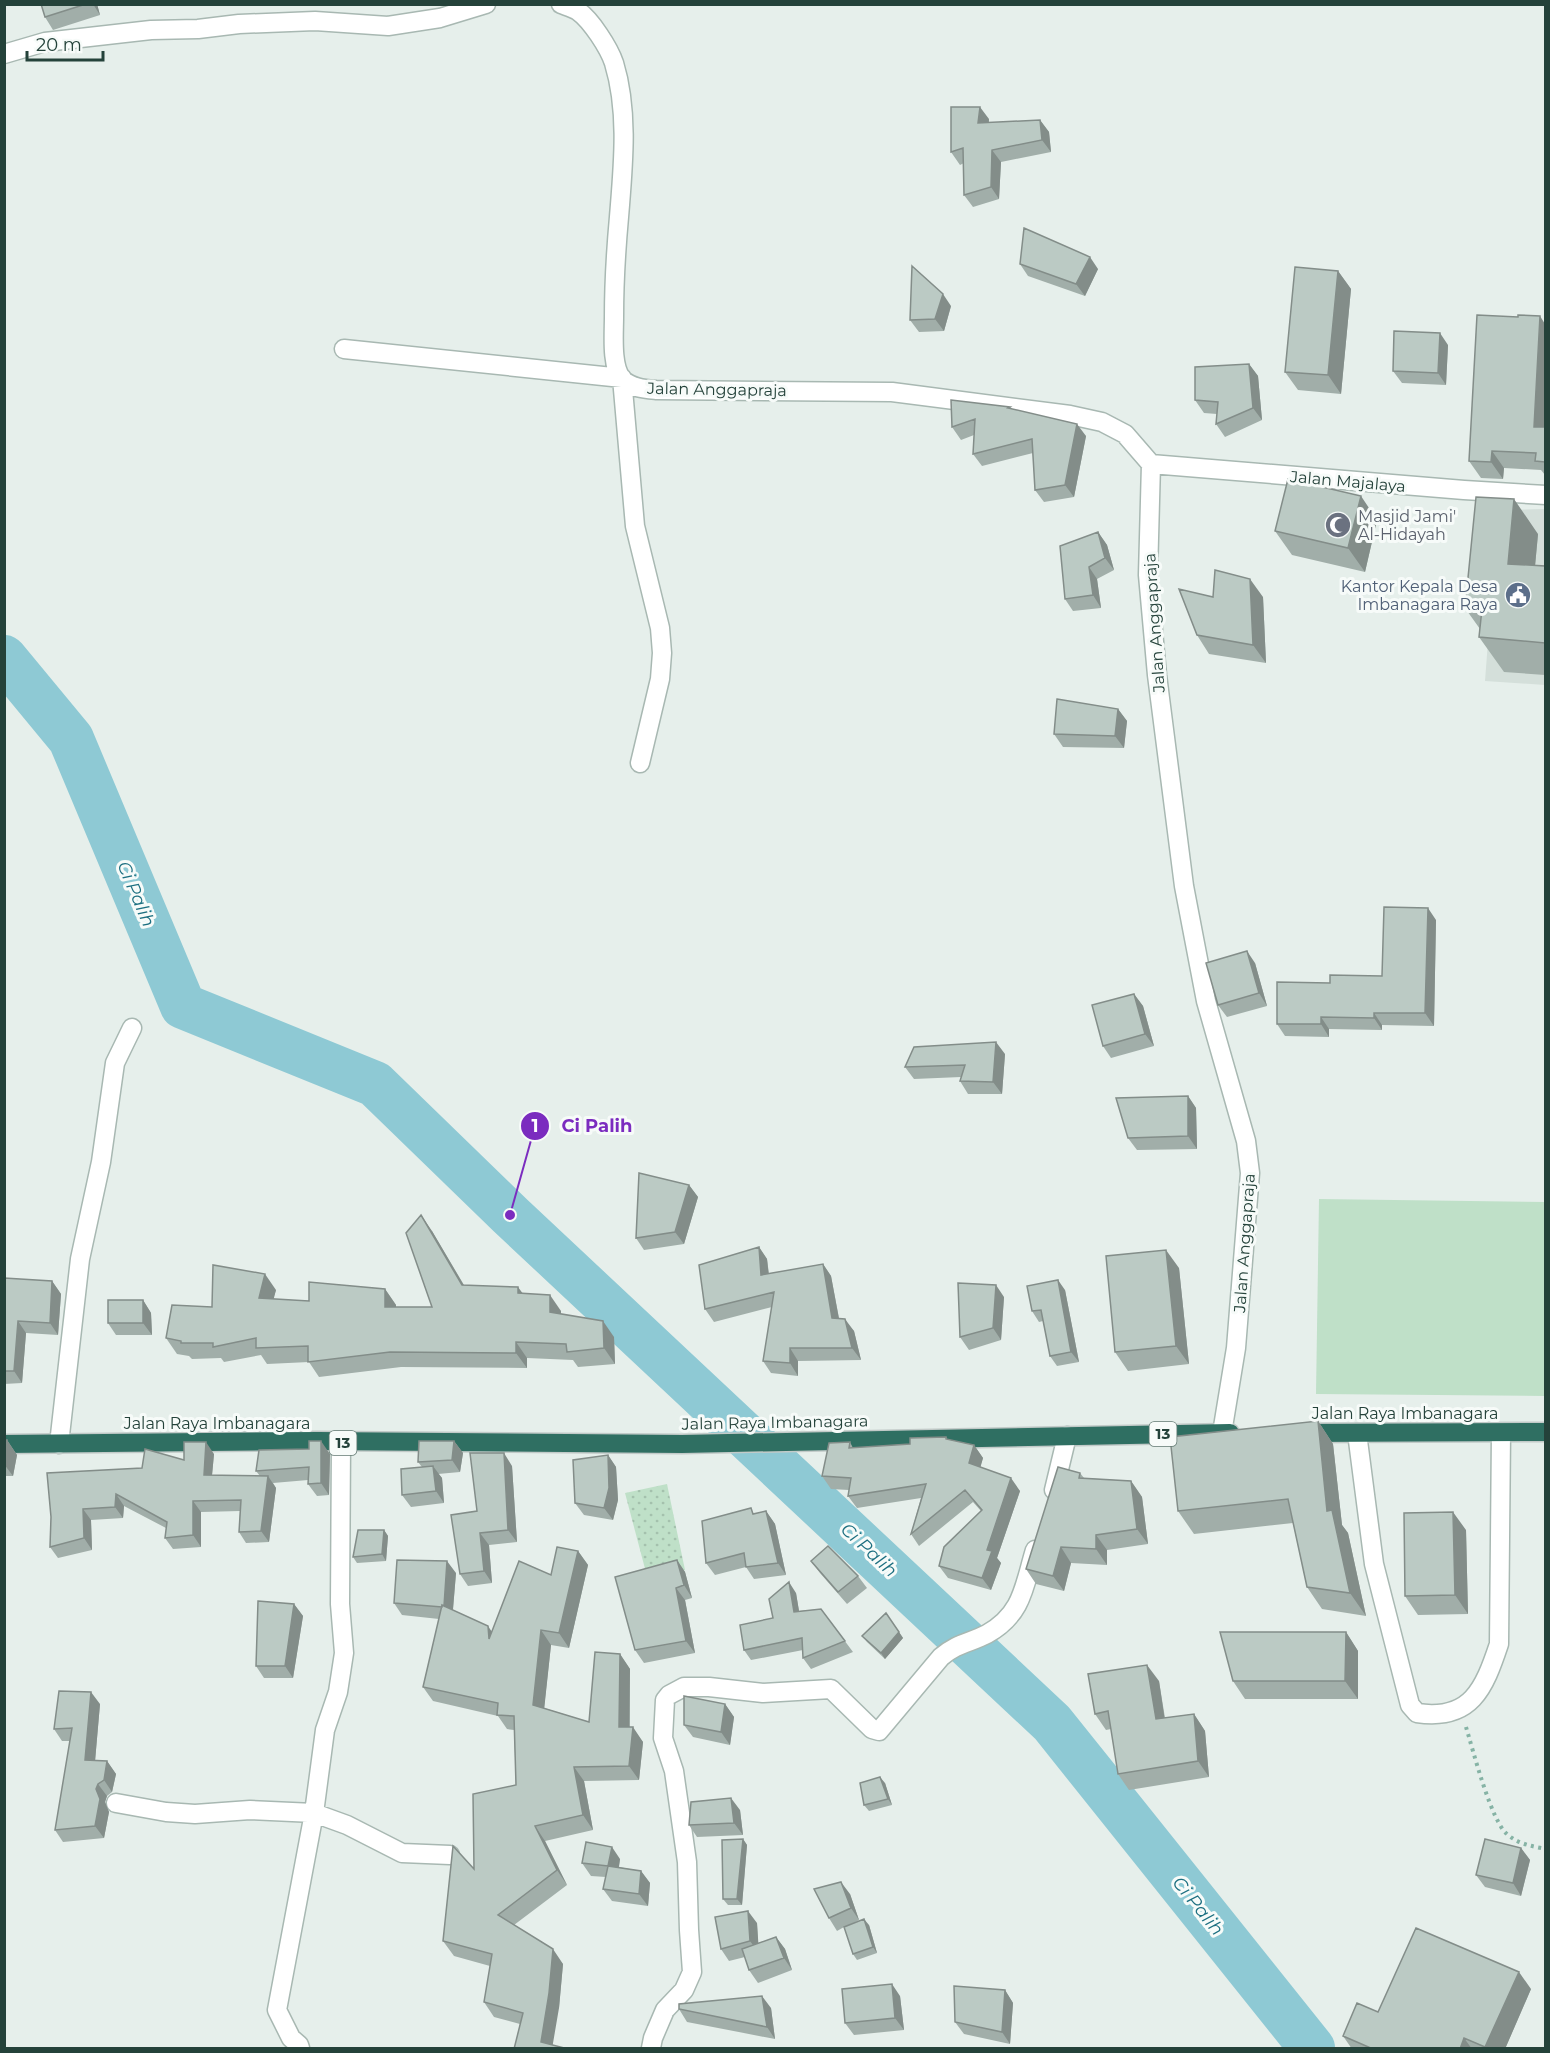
<svg xmlns="http://www.w3.org/2000/svg" width="1550" height="2053" viewBox="0 0 1550 2053" font-family="Montserrat,sans-serif">
<defs>
<pattern id="grass-dots" width="8" height="8" patternUnits="userSpaceOnUse" patternTransform="scale(1.5)"><rect width="8" height="8" fill="#bfe0c8"/><path d="M2 2h.1M6 6h.1" fill="none" stroke="#a4c1ad" stroke-width="1.8" stroke-linecap="round"/></pattern>
</defs>
<rect width="100%" height="100%" fill="#e6efeb"/>
<path fill="#d4dfda" d="M1545,509V685L1485,681L1498,510Z"/>
<path fill="url(#grass-dots)" d="M667,1484L685,1570L648,1580L625,1493Z"/>
<path fill="#bfe0c8" d="M1319,1199L1545,1202V1396L1316,1394Z"/>
<g fill="none" stroke-linecap="round" stroke-linejoin="round">
<path stroke="#8ec9d4" stroke-width="46" d="M4,658L71,739L183,1006L375,1084L510,1215L1052,1723L1312,2048"/>
<g stroke="#a8b8b2" stroke-width="21">
<path id="street" d="M561,4C566,6 573,8 578,11C591,20 609,48 614,63C629,112 623,167 619,217C616,250 614,283 614,317C614,334 611,366 622,379C631,388 645,389 656,390L892,392L1070,415L1102,422L1125,434L1151,464L1148,575L1157,675L1184,886L1206,1001L1246,1141L1250,1173L1236,1348L1222,1433
M4,54L45,42L151,30L198,29L239,24L315,21L388,26L440,18L486,4
M344,349L622,378L635,526L660,628L662,653L660,679L640,763
M1151,464L1464,490L1546,495
M1357,1433L1374,1564L1410,1705L1417,1713C1471,1721 1484,1689 1499,1644L1501,1433
M59,1444L80,1259L101,1162L115,1063L132,1028
M1054,1490L1067,1436
M116,1803L166,1812L195,1814L250,1810L314,1813L325,1730L338,1692L344,1653L340,1604L341,1443
M300,2048L299,2045L291,2038L277,2010L314,1813L347,1825L402,1853L450,1855
M651,2048L653,2038L665,2010L684,1990L692,1972L689,1930L687,1862L674,1771L663,1738L665,1700L669,1695L684,1687H709L763,1693L831,1689L872,1729L879,1731L941,1657C957,1643 970,1643 987,1634C1023,1614 1024,1586 1035,1550"/>
</g>
<g stroke="#c2cac8" stroke-width="21">
<path id="highway" d="M1302,1433L1546,1432
M4,1444L318,1441L682,1444L1230,1433"/>
</g>
<path stroke="#86b3a5" stroke-width="4" stroke-dasharray="3 4.5" stroke-linecap="butt" d="M1466,1727C1473,1750 1491,1821 1507,1834C1518,1844 1531,1846 1546,1849"/>
<use href="#street" stroke="#fff" stroke-width="18"/>
<use href="#highway" stroke="#2f6f62" stroke-width="18"/>
</g>
<path fill="#a1aea9" d="M41,4H97L100,15L53,30L45,17Z
M989,119V123L1040,120L1049,132L1051,152L1001,162L999,199L973,207L964,195V163L960,165L951,152Z
M1020,264L1098,269L1085,296L1028,276Z
M1338,271L1351,289L1341,394L1298,390L1285,372Z
M951,306L944,331L919,332L910,320Z
M1545,324V475L1541,470L1504,468L1503,479L1481,478L1469,461Z
M1448,345L1446,385L1402,383L1393,371Z
M1249,364L1258,376L1262,420L1225,437L1216,424L1217,414L1204,413L1195,400Z
M1010,407L1011,409L1086,436L1074,497L1044,502L1035,490L1033,453L982,466L973,454L974,435L961,440L952,427Z
M1377,520L1365,572L1292,555L1275,531Z
M1098,532L1107,545L1114,570L1097,579L1101,608L1073,611L1065,599Z
M1538,534L1535,566H1545V675L1504,672L1479,637L1480,629L1465,608Z
M1213,597H1263L1266,663L1209,654L1197,635Z
M1118,709L1127,721L1124,748L1063,747L1054,734Z
M1436,920L1434,1026L1382,1025V1030L1329,1029V1037L1285,1036L1277,1024L1330,983L1382,976Z
M1255,963L1267,1006L1227,1017L1218,1005Z
M1134,994L1143,1006L1154,1046L1111,1058L1103,1046Z
M1005,1054L1002,1094H968L960,1081L961,1077L914,1079L905,1067Z
M1188,1096L1196,1108L1197,1149L1137,1150L1128,1138Z
M689,1185L698,1197L684,1244L644,1250L636,1238Z
M432,1231L464,1285L523,1294L561,1311V1314L614,1337L615,1364L578,1367L573,1360L527,1358V1368L401,1367L319,1377L309,1362L267,1364L261,1355L224,1362L221,1358L192,1359L189,1356L177,1354L166,1338L212,1307L276,1290L273,1299L309,1301L385,1289L396,1305V1307H432Z
M759,1247L767,1259L769,1274L823,1264L831,1276L839,1318L854,1331L861,1360L798,1361V1376L771,1373L763,1361L772,1307L714,1322L705,1309Z
M1179,1268L1189,1364L1128,1371L1115,1352Z
M4,1278L52,1281L61,1294L58,1335L26,1333L22,1383L4,1384Z
M1065,1290L1079,1362L1057,1366L1050,1356L1043,1321L1039,1322L1032,1311Z
M1004,1297L1001,1340L969,1350L960,1337Z
M143,1300L151,1313L152,1335H116L108,1323Z
M1318,1421L1333,1444L1342,1525L1348,1533L1366,1616L1322,1609L1307,1587L1293,1523L1194,1534L1178,1511Z
M946,1437L948,1440L974,1445L983,1458L980,1467L1020,1491L997,1558L1001,1563L991,1590L948,1578L939,1566L981,1511L973,1502L919,1546L911,1534L921,1498L857,1508L848,1496L849,1490L831,1489L822,1476L850,1442L853,1448L910,1444Z
M4,1440H7L17,1455L13,1476H4Z
M454,1441L463,1453L460,1472L438,1474L442,1478L444,1503L411,1507L402,1495L422,1467L418,1462Z
M214,1454L212,1475L260,1476L256,1471L330,1454L329,1495L317,1496L308,1484V1480L273,1483L276,1488L269,1542L246,1543L239,1532L240,1511L201,1512V1547L173,1549L165,1538L166,1528L124,1506L123,1518L91,1520L92,1550L58,1558L50,1547L51,1517L142,1468Z
M608,1455L616,1467L618,1500L613,1520L584,1515L575,1503Z
M512,1466L517,1542L489,1545L492,1583L468,1586L460,1574L477,1511Z
M1080,1473L1084,1478L1131,1481L1142,1497L1148,1544L1107,1550V1565L1071,1563L1064,1591L1036,1584L1026,1569Z
M766,1511L775,1524L786,1575L754,1579L746,1567L715,1575L706,1563L755,1514Z
M384,1530L388,1536L386,1561L357,1563L353,1557Z
M1466,1530L1468,1614L1418,1615L1405,1596Z
M578,1551L588,1565L569,1648L551,1645L544,1708L589,1722L620,1654L630,1669V1727L643,1742L639,1780L584,1781L593,1830L545,1841L567,1885L514,1925L563,1964L559,2008L514,2049L520,2024L494,2017L484,2002L490,1966L454,1956L443,1941L474,1869L516,1785L514,1730L507,1729L498,1716L433,1701L423,1687L439,1619L402,1615L394,1603L456,1573L453,1610L492,1632Z
M677,1560L685,1572L692,1598L685,1600L695,1653L644,1663L635,1650Z
M811,1561L858,1576L867,1588L847,1604L820,1573Z
M796,1593L799,1611L821,1609L853,1652L811,1669L803,1658V1650L751,1660L744,1650Z
M294,1604L303,1616L293,1678H264L256,1666Z
M886,1613L903,1638L885,1659L867,1642L862,1636Z
M1346,1632L1358,1651V1699H1245L1233,1681Z
M1159,1681L1165,1718L1194,1714L1205,1731L1209,1777L1129,1790L1118,1774L1111,1729L1106,1730L1095,1714Z
M100,1704L95,1761H107L116,1774L112,1792L107,1796L105,1802L109,1812L104,1838L63,1842L55,1830L70,1741H62L54,1729Z
M725,1704L734,1717L730,1745L693,1737L684,1725Z
M885,1783L892,1805L869,1811L864,1805Z
M740,1810L743,1835L697,1837L689,1825Z
M743,1839L747,1845L742,1905H728L723,1899Z
M1521,1848L1530,1860L1521,1896L1485,1887L1476,1875Z
M620,1859L619,1867L641,1871L650,1883L648,1906L612,1901L603,1889L606,1877L591,1876L582,1863Z
M850,1894L859,1920L846,1927L869,1925L877,1953L857,1960L853,1954L844,1927L837,1931L829,1918Z
M757,1923L758,1943L776,1937L785,1949L792,1970L758,1983L749,1970L745,1957L729,1961L721,1949Z
M1531,1989L1505,2049H1352L1343,2036L1378,2012Z
M1005,1990L1013,2003L1010,2044L964,2034L955,2022Z
M900,1996L904,2030L854,2035L845,2023Z
M771,2008L775,2039L687,2022L679,2009Z"/>
<path fill="#838d89" d="M93,4H97L100,15Z
M980,107L989,119L987,136L978,123Z
M1040,120L1049,132L1051,152L1042,140Z
M992,150L1001,162L999,199L991,187Z
M1090,257L1098,269L1085,296L1076,284Z
M1338,271L1351,289L1341,394L1328,375Z
M943,294L951,306L944,331L935,319Z
M1540,316L1545,324V444L1534,427Z
M1440,333L1448,345L1446,385L1438,373Z
M1249,364L1258,376L1262,420L1253,408Z
M1077,424L1086,436L1074,497L1065,485Z
M1492,451L1504,468L1503,479L1491,462Z
M1361,496L1377,520L1365,572L1348,548Z
M1514,499L1538,534L1532,598L1508,564Z
M1098,532L1107,545L1114,570L1105,558Z
M1089,567L1097,579L1101,608L1093,595Z
M1250,579L1263,597L1266,663L1253,645Z
M1118,709L1127,721L1124,748L1115,736Z
M1428,908L1436,920L1434,1026L1425,1013Z
M1247,951L1255,963L1267,1006L1259,993Z
M1134,994L1143,1006L1154,1046L1145,1034Z
M1374,1013L1382,1025V1030L1374,1018Z
M1321,1017L1329,1029V1037L1321,1024Z
M996,1042L1005,1054L1002,1094L993,1082Z
M1188,1096L1196,1108L1197,1149L1188,1136Z
M689,1185L698,1197L684,1244L675,1232Z
M421,1215L432,1231L473,1301L462,1285Z
M759,1247L767,1259L770,1287L761,1275Z
M1166,1250L1179,1268L1189,1364L1176,1346Z
M823,1264L831,1276L841,1330L832,1318Z
M265,1274L276,1290L270,1313L259,1298Z
M1058,1280L1065,1290L1079,1362L1071,1352Z
M52,1281L61,1294L58,1335L50,1323Z
M996,1285L1004,1297L1001,1340L993,1328Z
M518,1287L529,1302L518,1293Z
M385,1289L396,1305V1323L385,1307Z
M550,1295L561,1311V1328L550,1312Z
M143,1300L151,1313L152,1335L143,1323Z
M845,1319L854,1331L861,1360L852,1348Z
M18,1321L26,1333L22,1383L14,1371Z
M603,1321L614,1337L615,1364L604,1348Z
M516,1342L527,1358V1368L516,1353Z
M790,1348L798,1361V1376L790,1363Z
M1318,1421L1333,1444L1342,1525L1348,1533L1366,1616L1350,1593L1327,1511Z
M7,1440L17,1455L13,1476L4,1464V1452Z
M321,1441L330,1454L329,1495L321,1483Z
M454,1441L463,1453L460,1472L452,1460Z
M206,1442L214,1454L211,1486L204,1475Z
M974,1445L983,1458L978,1476L969,1463Z
M504,1453L512,1466L517,1542L508,1530Z
M608,1455L616,1467L618,1500L613,1520L604,1508Z
M433,1466L442,1478L444,1503L436,1491Z
M268,1476L276,1488L269,1542L261,1531Z
M1011,1478L1020,1491L997,1558L1001,1563L991,1590L982,1578L987,1550Z
M1131,1481L1142,1497L1148,1544L1137,1529Z
M116,1494L124,1506L123,1518L115,1507Z
M193,1501L201,1512V1547L193,1535Z
M83,1509L91,1520L92,1550L84,1538Z
M766,1511L775,1524L786,1575L778,1563Z
M1453,1512L1466,1530L1468,1614L1455,1595Z
M384,1530L388,1536L386,1561L382,1554Z
M480,1533L489,1545L492,1583L484,1571Z
M1096,1535L1107,1550V1565L1096,1549Z
M1061,1547L1071,1563L1064,1591L1053,1576Z
M578,1551L588,1565L569,1648L559,1633Z
M677,1560L685,1572L692,1598L684,1585Z
M447,1561L456,1573L452,1620L444,1608Z
M789,1582L796,1593L801,1623L794,1612Z
M676,1588L685,1600L695,1653L686,1641Z
M294,1604L303,1616L293,1678L285,1666Z
M488,1626L498,1641L489,1639Z
M541,1630L551,1645L543,1720L533,1705Z
M899,1632L903,1638L885,1659L881,1653Z
M1346,1632L1358,1651V1699L1345,1681Z
M620,1654L630,1669L629,1741L619,1727Z
M1147,1665L1159,1681L1167,1735L1156,1719Z
M91,1692L100,1704L94,1773L85,1760Z
M725,1704L734,1717L730,1745L721,1732Z
M1194,1714L1205,1731L1209,1777L1198,1761Z
M633,1727L643,1742L639,1780L629,1766Z
M107,1761L116,1774L112,1792L104,1780Z
M574,1767L584,1781L593,1830L583,1815Z
M880,1777L885,1783L892,1805L888,1799Z
M98,1784L107,1796L105,1802L109,1812L104,1838L95,1826L96,1789Z
M731,1798L740,1810L743,1835L734,1823Z
M535,1826L545,1841L567,1885L557,1870Z
M743,1839L747,1845L742,1905L737,1899Z
M612,1847L620,1859L617,1878L608,1866Z
M1521,1848L1530,1860L1521,1896L1513,1883Z
M641,1871L650,1883L648,1906L639,1894Z
M841,1882L850,1894L859,1920L851,1908Z
M748,1911L757,1923L759,1953L750,1941Z
M864,1919L869,1925L877,1953L873,1947Z
M776,1937L785,1949L792,1970L784,1958Z
M553,1949L563,1964L559,2008L552,2049L541,2042Z
M1519,1972L1531,1989L1505,2049H1486L1485,2047Z
M892,1984L900,1996L904,2030L895,2018Z
M1005,1990L1013,2003L1010,2044L1002,2032Z
M762,1996L771,2008L775,2039L767,2027Z
M1464,2038L1472,2049H1460Z"/>
<path fill="#bbcac4" stroke="#838d89" stroke-width="1.5" d="M41,4H86L45,17Z
M951,107H980L978,123L1040,120L1042,140L992,150L991,187L964,195L963,148L951,152Z
M1024,228L1090,257L1076,284L1020,264Z
M912,266L943,294L935,319L910,320Z
M1295,267L1338,271L1328,375L1285,372Z
M1477,315L1518,317V315L1540,316L1534,427H1545V462L1535,461L1536,453L1492,451L1491,462L1469,461Z
M1394,331L1440,333L1438,373L1393,371Z
M1249,364L1253,408L1216,424L1218,402L1195,400V367Z
M951,400L1010,407L1008,408L1077,424L1065,485L1035,490L1032,439L973,454L975,419L952,427Z
M1288,479L1361,496L1348,548L1275,531Z
M1476,497L1514,499L1508,564L1545,566V643L1479,637L1482,609L1465,608Z
M1098,532L1105,558L1089,567L1093,595L1065,599L1060,546Z
M1215,570L1250,579L1253,645L1197,635L1179,589L1213,597Z
M1057,699L1118,709L1115,736L1054,734Z
M1384,907L1428,908L1425,1013H1374V1018L1321,1017V1024H1277V982L1330,983V975L1382,976Z
M1247,951L1259,993L1218,1005L1206,963Z
M1134,994L1145,1034L1103,1046L1092,1005Z
M996,1042L993,1082L960,1081L965,1065L905,1067L914,1047Z
M1188,1096V1136L1128,1138L1116,1098Z
M639,1173L689,1185L675,1232L636,1238Z
M421,1215L462,1285L518,1287V1293L550,1295V1312L603,1321L604,1348L567,1352L566,1344L516,1342V1353L390,1352L308,1362V1346L256,1348V1338L213,1347V1343H181V1341L166,1338L172,1305L212,1307L213,1265L265,1274L259,1298L309,1301V1282L385,1289V1307H432L406,1233Z
M759,1247L761,1275L823,1264L832,1318L845,1319L852,1348H790V1363L763,1361L774,1292L705,1309L699,1265Z
M1166,1250L1176,1346L1115,1352L1106,1256Z
M4,1278L52,1281L50,1323L18,1321L14,1371H4Z
M1058,1280L1071,1352L1050,1356L1041,1310L1032,1311L1027,1286Z
M958,1283L996,1285L993,1328L960,1337Z
M108,1300H143V1323H108Z
M1318,1421L1327,1511L1332,1510L1350,1593L1307,1587L1288,1499L1178,1511L1170,1437Z
M946,1437V1439L974,1445L969,1463L1011,1478L987,1550L992,1551L982,1578L939,1566L944,1547L982,1510L965,1490L911,1534L926,1484L848,1496L851,1478L822,1476L829,1443L850,1442L849,1448L910,1444V1438Z
M4,1440H7L4,1452Z
M309,1441H321V1483L308,1484L309,1467L256,1471L259,1450L309,1449Z
M419,1441H454L452,1460L418,1462Z
M184,1442H206L204,1475L268,1476L261,1531L239,1532L241,1500L193,1501V1535L165,1538L167,1522L116,1494L115,1507L83,1509L84,1538L50,1547L51,1517L47,1473L142,1468L145,1449L184,1460Z
M470,1453H504L508,1530L480,1533L484,1571L460,1574L451,1515L477,1511Z
M608,1455L609,1488L604,1508L575,1503L573,1460Z
M433,1466L436,1491L402,1495L401,1469Z
M1058,1467L1080,1473L1079,1478L1131,1481L1137,1529L1096,1535V1549L1061,1547L1053,1576L1026,1569Z
M751,1508L753,1514L766,1511L778,1563L746,1567L744,1553L706,1563L702,1521Z
M1453,1512L1455,1595L1405,1596L1404,1513Z
M358,1530H384L382,1554L353,1557Z
M828,1546L858,1576L838,1592L811,1561Z
M557,1547L578,1551L559,1633L541,1630L533,1705L589,1722L595,1652L620,1654L619,1727H633L629,1766L574,1767L583,1815L535,1826L557,1870L498,1915L553,1949L549,1993L541,2042L568,2049H514L523,2013L484,2002L492,1954L443,1941L453,1846L474,1869L473,1794L516,1785L514,1716L497,1715L498,1703L423,1687L442,1605L488,1626L489,1639L519,1561L551,1575Z
M397,1560L447,1561L444,1606L442,1605V1607L394,1603Z
M677,1560L684,1585L676,1588L686,1641L635,1650L615,1577Z
M789,1582L794,1612L821,1609L845,1641L803,1658L802,1638L744,1650L740,1625L773,1618L769,1599Z
M258,1601L294,1604L285,1666H256Z
M886,1613L899,1632L881,1653L862,1636Z
M1220,1632H1346L1345,1681H1233Z
M1147,1665L1156,1719L1194,1714L1198,1761L1118,1774L1108,1711L1095,1714L1088,1674Z
M59,1691L91,1692L85,1760L107,1761L104,1780L98,1784L96,1789L100,1799L95,1826L55,1830L72,1728L54,1729Z
M684,1696L725,1704L721,1732L684,1725Z
M880,1777L888,1799L864,1805L860,1783Z
M731,1798L734,1823L689,1825L691,1802Z
M743,1839L737,1899H723L722,1840Z
M1485,1839L1521,1848L1513,1883L1476,1875Z
M586,1842L612,1847L608,1866L582,1863Z
M608,1866L641,1871L639,1894L603,1889Z
M841,1882L851,1908L829,1918L814,1889Z
M748,1911L750,1941L721,1949L715,1917Z
M864,1919L873,1947L853,1954L844,1927Z
M1416,1928L1519,1972L1485,2047L1464,2038L1460,2049H1373L1343,2036L1357,2003L1378,2012Z
M776,1937L784,1958L749,1970L742,1949Z
M892,1984L895,2018L845,2023L842,1989Z
M954,1986L1005,1990L1002,2032L955,2022Z
M762,1996L767,2027L679,2009V2004Z"/>
<defs>
<g id="mosque-disc" transform="scale(1.35)"><circle r="9.5" fill="#6b7280" stroke="#f7fbf9"/><path d="M3.5-4.9A6 6 0 1 0 3.5 4.9A5 5 0 1 1 3.5-4.9Z" fill="#fff"/></g>
<g id="civic-disc" transform="scale(1.35)"><circle r="9.5" fill="#5c6f8a" stroke="#f7fbf9"/><path d="M-.6-6.5H3V-4.5H.6V-3L4-1V1h2V6H-6V1h2V-1L-.6-3ZM-1.2 2.5V6h2.4V2.5Z" fill="#fff"/></g>
</defs>
<g fill-rule="evenodd">
<use href="#mosque-disc" x="1338" y="525"/>
<use href="#civic-disc" x="1518" y="595"/>
</g>
<g text-anchor="middle" stroke-width="6" stroke-linejoin="round" paint-order="stroke">
<g fill="#f7fbf9" stroke="#637a73" stroke-width="1.5">
<rect x="1149.5" y="1422" width="27" height="24" rx="4.5"/>
<rect x="329.5" y="1431" width="27" height="24" rx="4.5"/>
</g>
<g font-size="15" font-weight="bold" fill="#24423a">
<text x="1163" y="1439">13</text>
<text x="343" y="1448">13</text>
</g>
<g font-size="16" fill="#24423a" stroke="#f7fbf9">
<text transform="translate(717 389) rotate(1)" y="6">Jalan Anggapraja</text>
<text transform="translate(1348 481) rotate(5)" y="6">Jalan Majalaya</text>
<text transform="translate(1154 623) rotate(-94)" y="6">Jalan Anggapraja</text>
<text transform="translate(1244 1243) rotate(-86)" y="6">Jalan Anggapraja</text>
<text x="1405" y="1419">Jalan Raya Imbanagara</text>
<text transform="translate(775 1422) rotate(-1)" y="6">Jalan Raya Imbanagara</text>
<text x="217" y="1429">Jalan Raya Imbanagara</text>
</g>
<g font-size="16" fill="#5b616d" stroke="#f7fbf9" text-anchor="start">
<text x="1358" y="522">Masjid Jami'<tspan x="1358" dy="18">Al-Hidayah</tspan></text>
</g>
<g font-size="16" fill="#4e5e75" stroke="#f7fbf9" text-anchor="end">
<text x="1498" y="592">Kantor Kepala Desa<tspan x="1498" dy="18">Imbanagara Raya</tspan></text>
</g>
<g font-size="18" font-style="italic" fill="#1c6f80" stroke="#f7fbf9">
<text transform="translate(136 894) rotate(67)" y="6">Ci Palih</text>
<text transform="translate(869 1550) rotate(43)" y="6">Ci Palih</text>
<text transform="translate(1198 1906) rotate(51)" y="6">Ci Palih</text>
</g>
</g>
<path fill="none" stroke="#7b2cbf" stroke-width="2" d="M510 1215L535 1126"/>
<g fill="#7b2cbf" stroke="#f7fbf9" stroke-width="2">
<circle cx="510" cy="1215" r="6"/>
<circle cx="535" cy="1126" r="15"/>
</g>
<g font-size="18" text-anchor="middle" font-weight="bold" fill="#fff">
<text x="535" y="1132">1</text>
</g>
<g font-size="18" text-anchor="middle" font-weight="bold" fill="#7b2cbf" stroke="#f7fbf9" stroke-width="6" stroke-linejoin="round" paint-order="stroke">
<text x="597" y="1132">Ci Palih</text>
</g>
<rect width="1550" height="2053" fill="none" stroke="#24423a" stroke-width="12"/>
<path d="M27 51v9h76v-9" fill="none" stroke="#24423a" stroke-width="3"/>
<text x="36" y="51" font-size="18" fill="#24423a" stroke="#f7fbf9" stroke-width="4.5" paint-order="stroke">20 m</text>
</svg>
